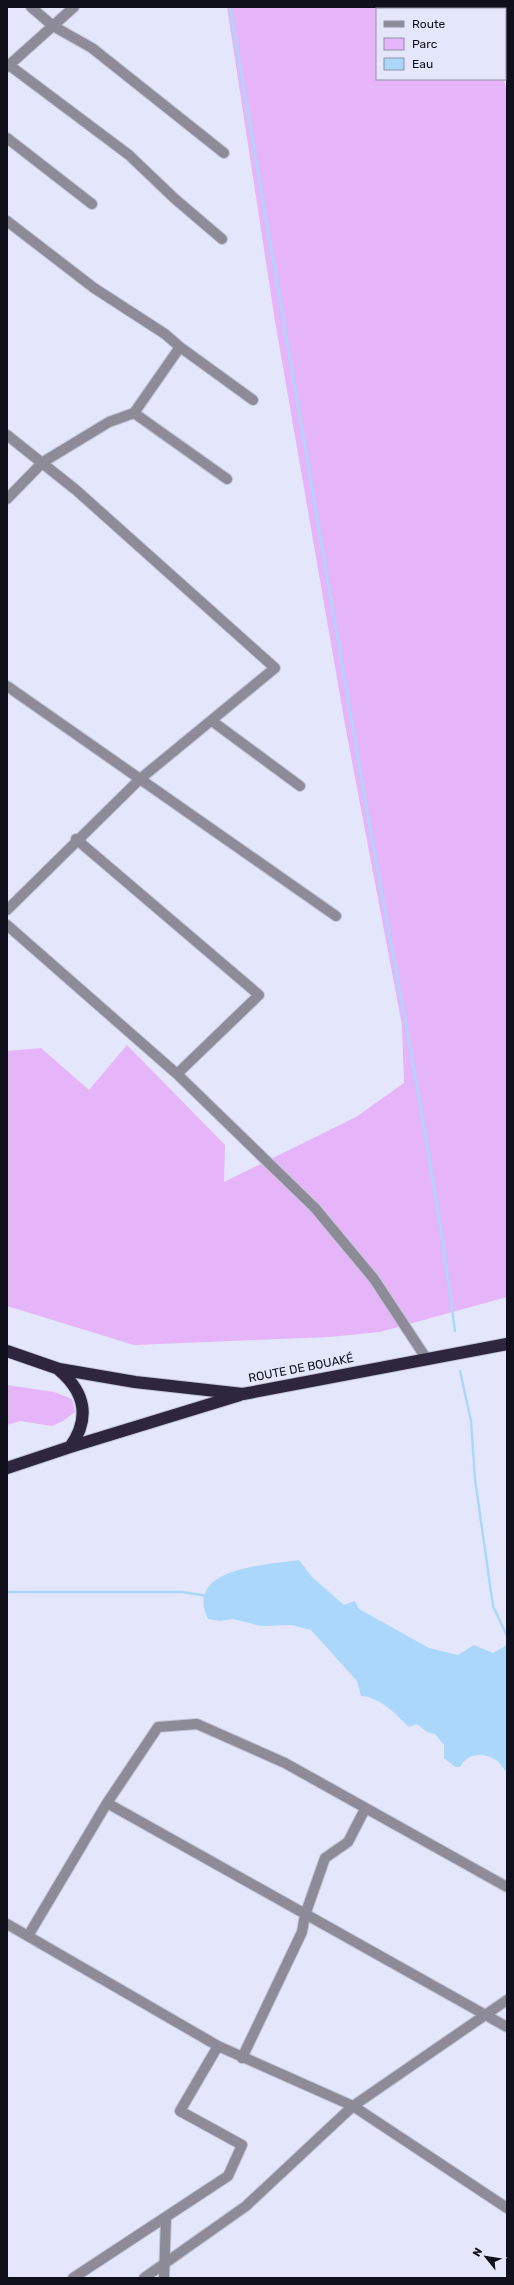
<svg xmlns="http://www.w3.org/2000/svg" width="514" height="2285" viewBox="0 0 514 2285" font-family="Rubik,sans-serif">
<rect width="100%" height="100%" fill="#e4e7fb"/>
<path fill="#e6b4f8" d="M227,7H492V9H377V79H504L507,94V1297L380,1332L330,1337L134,1345L7,1306V1051L41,1048L89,1090L127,1045L225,1145L224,1182L356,1117L404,1083L402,1025L346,730L275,321Z
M7,1385L54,1392L72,1399L75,1412L63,1421L52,1426L20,1421L7,1425Z"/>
<path fill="#abd8fa" d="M299,1560L312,1577L344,1605L355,1601L359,1609L429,1648L458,1655L474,1645L493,1653L507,1645V1772C503,1769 501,1763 496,1760C483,1752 467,1753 460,1767H455L444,1758V1745L435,1734L427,1732L417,1724L409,1727C394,1713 382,1698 361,1696L357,1681L311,1630L292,1625L261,1626L233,1619L220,1621L208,1619C183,1567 268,1565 299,1560Z"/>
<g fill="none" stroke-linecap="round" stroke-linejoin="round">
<path stroke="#abd8fa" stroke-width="2.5" d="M230,7C273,271 318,535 365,799C396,976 432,1152 455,1331
M460,1371L471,1421L475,1479L493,1606L507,1636
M7,1592H182L208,1596"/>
<g stroke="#c2c5d7" stroke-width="12">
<path id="minor" d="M31,7L53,26L92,48L224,153
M9,65L129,155L174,198L222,239
M7,67L74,7
M7,138L92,204
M7,221L94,288L165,334L180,347L134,413L109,422L43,462L7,499
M180,347L253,400
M134,413L227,479
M7,435L76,490L275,668L140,779L7,910
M7,686L336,916
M212,721L300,786
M76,839L259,995L177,1074
M7,925L177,1074L315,1208L374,1279L426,1358
M107,1803L507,2027
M7,1924L218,2046L353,2106L507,2208
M28,1936L107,1803L158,1727L197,1724L285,1763L507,1887
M242,2058L302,1932L305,1915L325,1858L348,1842L365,1809
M73,2278L228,2176L242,2145L180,2111L218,2046
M144,2278L246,2206L353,2106L507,2000
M164,2278L166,2218"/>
</g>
<g stroke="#c2c5d7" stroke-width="14">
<path id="highway" d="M7,1351L59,1369L135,1382L243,1394L507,1344
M59,1370C85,1392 91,1418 70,1447
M7,1468L70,1447L240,1395"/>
</g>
<use href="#minor" stroke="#8e8b98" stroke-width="10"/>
<use href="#highway" stroke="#2e263f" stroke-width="12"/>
</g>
<g text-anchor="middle" stroke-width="4" stroke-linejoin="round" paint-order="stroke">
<g font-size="12" fill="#0f101b" stroke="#e4e7fb">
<text transform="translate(301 1368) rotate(-11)" y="4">ROUTE DE BOUAKÉ</text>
</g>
</g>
<rect width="514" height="2285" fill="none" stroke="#0f101b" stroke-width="16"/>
<rect x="376" y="8" width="130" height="72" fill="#e4e7fb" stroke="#8f91a1"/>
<rect x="384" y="21" width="20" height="6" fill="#8e8b98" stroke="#8f91a1"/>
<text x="412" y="28" font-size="12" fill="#0f101b">Route</text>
<rect x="384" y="38" width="20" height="12" fill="#e6b4f8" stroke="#8f91a1"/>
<text x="412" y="48" font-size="12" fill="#0f101b">Parc</text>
<rect x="384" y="58" width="20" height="12" fill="#abd8fa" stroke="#8f91a1"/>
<text x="412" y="68" font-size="12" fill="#0f101b">Eau</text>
<g transform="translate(486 2257) rotate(300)" stroke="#e4e7fb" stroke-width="3" paint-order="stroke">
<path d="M0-3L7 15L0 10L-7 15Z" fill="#0f101b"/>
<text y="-6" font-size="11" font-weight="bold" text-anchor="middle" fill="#0f101b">N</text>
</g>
</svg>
